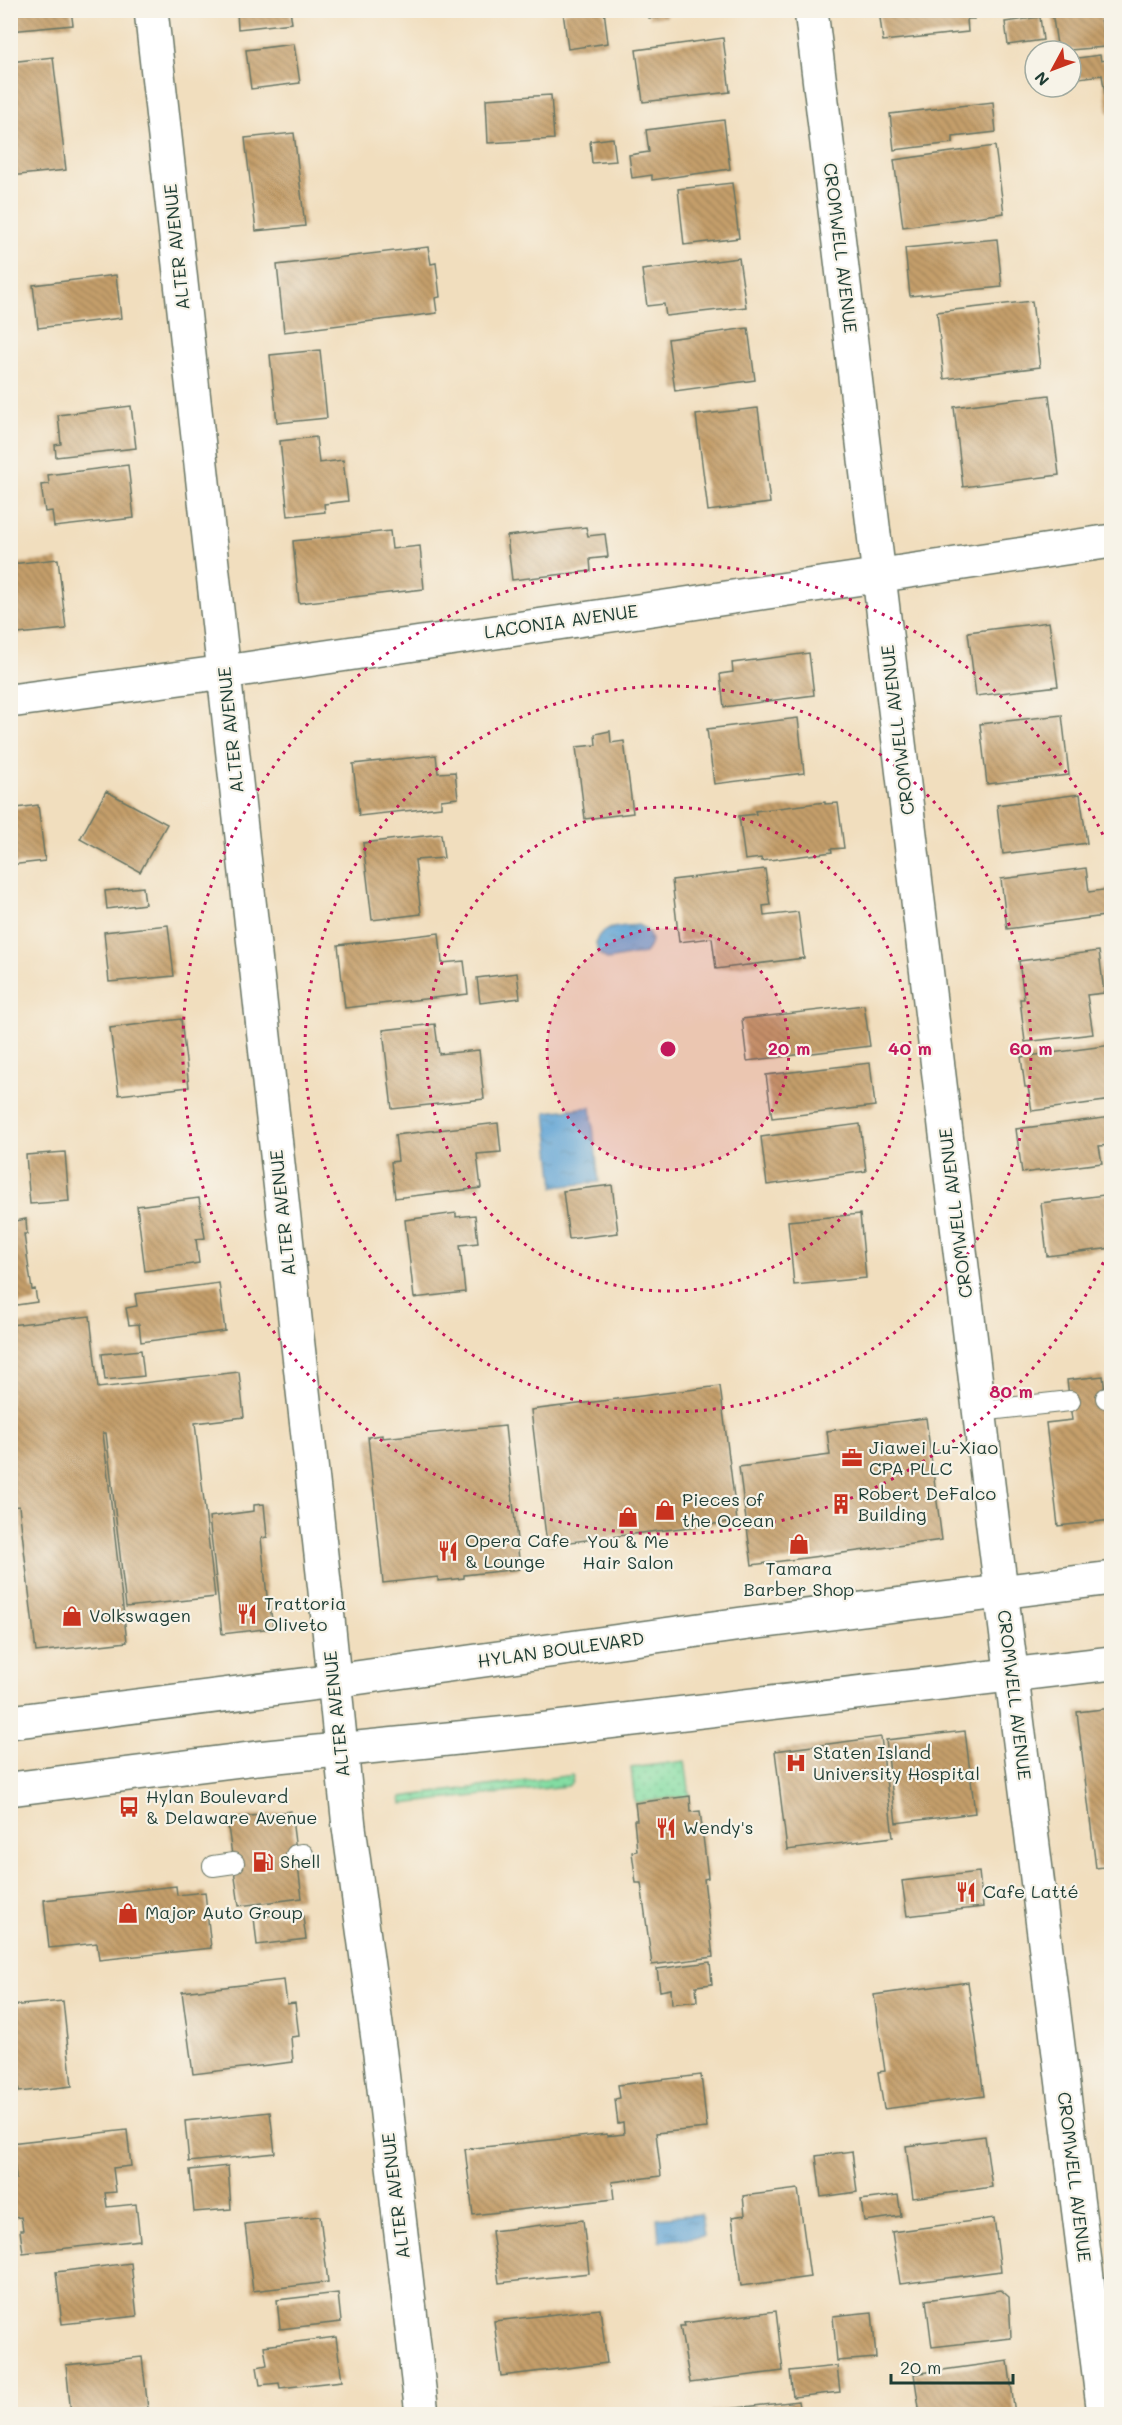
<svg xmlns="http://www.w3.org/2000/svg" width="1122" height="2425" viewBox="0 0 1122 2425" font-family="Mali,sans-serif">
<defs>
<pattern id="garden-dots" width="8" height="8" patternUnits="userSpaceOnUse" patternTransform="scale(1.5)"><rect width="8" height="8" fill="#83dda3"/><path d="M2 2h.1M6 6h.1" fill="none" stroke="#6bb486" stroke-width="1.8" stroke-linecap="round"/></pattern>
<pattern id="water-ripples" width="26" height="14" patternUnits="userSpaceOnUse" patternTransform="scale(1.5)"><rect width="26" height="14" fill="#5fa3d4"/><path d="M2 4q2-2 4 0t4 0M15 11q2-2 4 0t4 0" fill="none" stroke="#4e86ad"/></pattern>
<pattern id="building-back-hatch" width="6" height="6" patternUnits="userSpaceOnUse" patternTransform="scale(1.5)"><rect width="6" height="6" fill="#c59f6b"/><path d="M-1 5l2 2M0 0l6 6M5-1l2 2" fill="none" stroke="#9f8359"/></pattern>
</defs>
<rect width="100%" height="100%" fill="#f7f3e8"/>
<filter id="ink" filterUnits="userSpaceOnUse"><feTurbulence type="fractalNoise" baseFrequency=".0167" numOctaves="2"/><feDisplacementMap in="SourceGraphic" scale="12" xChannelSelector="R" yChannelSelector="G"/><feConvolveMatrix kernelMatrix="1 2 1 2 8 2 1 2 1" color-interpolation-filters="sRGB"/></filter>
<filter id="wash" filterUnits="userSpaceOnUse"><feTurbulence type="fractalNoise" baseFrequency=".008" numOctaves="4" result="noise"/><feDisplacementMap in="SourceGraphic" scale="24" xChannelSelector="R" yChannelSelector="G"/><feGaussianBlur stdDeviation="1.35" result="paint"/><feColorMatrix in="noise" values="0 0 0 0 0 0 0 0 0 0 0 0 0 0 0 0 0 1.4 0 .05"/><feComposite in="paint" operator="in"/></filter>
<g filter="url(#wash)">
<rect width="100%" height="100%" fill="#f1debe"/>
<path fill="url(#garden-dots)" stroke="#518d6c" stroke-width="1.5" d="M685,1761L690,1796L635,1803L631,1768Z
M573,1775L572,1782L568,1786L402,1804L401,1797Z"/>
<path fill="url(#water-ripples)" stroke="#3f7084" stroke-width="1.5" d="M638,925C652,931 655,942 645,953L608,960L598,953L596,942C600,925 624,927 638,925Z
M591,1107L599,1182L554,1187L546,1112Z
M701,2214L704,2236L659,2241L657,2218Z"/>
<g id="blocks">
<path fill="url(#building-back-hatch)" d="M10,10H71L73,25L10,31Z
M237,10H290L292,23L238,29Z
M577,10H604L608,43L568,49L563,12Z
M648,10H666L667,17L649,18Z
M879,10H973L974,19H967L968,32L883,41Z
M1061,10H1100L1105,47L1058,51L1052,12Z
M1040,17L1043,40L1008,45L1005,22Z
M723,38L730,92L643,102L636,50Z
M294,44L300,83L251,89L246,50Z
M1100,55L1101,61L1112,59V113H1108L1102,75L1071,79V59Z
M53,57L66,170L10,176V62Z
M551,95L554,139L488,143L486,99Z
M993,102L996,132L953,137V143L894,150L890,114Z
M724,120L730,169L652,180V175L632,178L629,155L649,152L646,130Z
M294,133L305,226L256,231L245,138Z
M613,138L616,161L592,163L590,141Z
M995,146L1004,213L903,227L894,160Z
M732,183L739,238L684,245L678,189Z
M997,239L1002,287L910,296L905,248Z
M428,247L431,264L436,263L440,297L435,298L437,313L284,332L277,265Z
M739,258L746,307L666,316L664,304L647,306L642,270Z
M116,275L121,318L38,328L33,285Z
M1032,301L1040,367L944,379L937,312Z
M748,328L755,380L675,391L668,339Z
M320,350L327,418L277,423L270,355Z
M1049,395L1059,475L963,487L954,407Z
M131,406L136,448L56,457L55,445L61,444L58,415Z
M758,408L770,503L708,511L696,415Z
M316,437L319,463L343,460L348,501L324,504L325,512L288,516L280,441Z
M128,465L134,518L54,527L52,511L45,512L41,485L49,484L48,475Z
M586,527L588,536L605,534L608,557L590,559L591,571L512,580L507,536Z
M390,531L392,549L420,546L424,589L299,603L293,541Z
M58,559L66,629L18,634L11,564Z
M1049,622L1058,686L976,696L968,632Z
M809,653L814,695L724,707L720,674L733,672L732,663Z
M1062,715L1069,775L987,784L980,724Z
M798,718L804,773L714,784L707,729Z
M610,731L611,743L624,741L633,813L585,819L576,747L596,745L595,734Z
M436,755L438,773L455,772L458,798L441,800V807L359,816L353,764Z
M106,791L167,824L140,872L80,839Z
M1080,794L1087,843L1003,854L997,805Z
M825,802V804L838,803L844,848L831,849L832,852L762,861L761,858L745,860L739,816L756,814L755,811Z
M38,805L45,861L10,865V809Z
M441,834L444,858L415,860L421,914L372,920L363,843Z
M1086,868L1089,892L1110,889L1112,915L1007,929L1001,879Z
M765,869L770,905L763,906L764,916L798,912L804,958L716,969L712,938L679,942L672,880Z
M143,887L145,904L107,909L105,891Z
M168,925L174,976L109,982L104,932Z
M439,933L442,963L464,961L468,994L345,1008L338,945Z
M1099,951L1104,993L1087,995L1093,1034L1025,1042L1020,999H1024L1019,961Z
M517,973L520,998L480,1003L477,978Z
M864,1005L870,1046L747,1061L742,1019Z
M181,1019L189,1087L119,1095L110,1028Z
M435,1024L439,1054L479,1050L484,1099L392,1109L383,1030Z
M1112,1045V1100L1032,1111L1028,1087H1025L1021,1057Z
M870,1063L875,1106L772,1118L766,1075Z
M1112,1117V1145L1099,1146L1102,1163L1022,1173L1016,1129Z
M498,1123L501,1152L477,1154L481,1188L395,1198L391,1162L398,1161L395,1135Z
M860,1124L866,1171L767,1185L761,1137Z
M65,1152L69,1201L30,1204L26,1155Z
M612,1185L618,1233L569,1239L563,1191Z
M1112,1194V1248L1047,1256L1041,1203Z
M199,1198L205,1238L196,1239L199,1263L145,1271L137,1206Z
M456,1213V1217L475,1215L478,1243L460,1245L465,1292L414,1298L405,1220Z
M860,1214L866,1278L794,1285L788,1221Z
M26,1219L27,1234H24L28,1263L32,1290L35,1289L37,1302L10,1306V1222Z
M219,1283L225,1331L141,1342L139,1324L129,1325L126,1308L137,1306L135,1294Z
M90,1316L98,1388L239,1372L244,1417L195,1423L215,1597L126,1607L106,1433H103L127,1642L36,1652L19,1506L10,1507V1325Z
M141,1350L144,1376L105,1380L102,1354Z
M1103,1376L1108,1416L1112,1415V1520L1058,1526L1046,1423L1072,1420L1067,1380Z
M720,1386L737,1521L547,1545L531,1410Z
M926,1418L942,1540L752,1565L739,1467L830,1455L827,1431Z
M505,1426L520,1569L464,1575V1578L438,1581V1577L383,1583L368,1437L382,1435V1438Z
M264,1504L267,1537L261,1538L268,1606L270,1605L273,1628L222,1634L209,1517L254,1511V1505Z
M1112,1708V1866L1096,1868L1077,1712Z
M965,1731L975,1813L896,1823L886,1740Z
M881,1737L893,1837L787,1850L775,1751Z
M690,1796L691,1812L700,1811L708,1878L704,1879L713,1957L652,1965L641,1883H636L632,1852L637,1851L634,1820H637L635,1803Z
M291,1811L302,1898L239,1906L227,1819Z
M979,1872L983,1907L907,1916L902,1881Z
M176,1886L177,1895L205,1892L211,1948L99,1960L97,1943L49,1948L44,1900Z
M302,1910L306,1939L257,1945L254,1917L287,1914V1912Z
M710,1962L712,1984L696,1986L697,2001L672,2004L671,1989L660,1991L657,1969Z
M284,1980L287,2004L295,2003L299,2036L291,2037L293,2062L193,2074L182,1992Z
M968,1982L984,2096L884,2109L878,2072L885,2071L874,1995Z
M63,2001L72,2086L19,2092L10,2006Z
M701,2075L707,2128L656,2133L661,2176L612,2182L614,2199L473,2215L465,2149L607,2134V2136L624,2134L623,2123L618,2124L615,2099L620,2098L618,2085Z
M270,2112L275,2153L189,2162L185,2121Z
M127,2130L131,2166L113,2168L116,2192L105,2193L107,2207L136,2204L140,2240L23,2253L20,2230H23L21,2217L13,2218L11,2197H14L13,2179H16L15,2167H11L10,2143Z
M985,2136L992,2187L913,2198L906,2146Z
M852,2151L857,2192L821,2197L816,2156Z
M228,2166L231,2209L194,2212L190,2170Z
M798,2189L810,2277L741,2286L732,2217L745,2215L743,2196Z
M898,2195L901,2216L864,2221L861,2200Z
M320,2216L328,2282L253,2291L245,2224Z
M994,2218L1001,2271L900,2284L892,2232Z
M583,2220L589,2273L499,2283L492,2231Z
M131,2263L137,2316L62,2324L56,2272Z
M1001,2290L1009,2297L1011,2338L932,2347L926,2300Z
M338,2293L341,2322L280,2329L277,2300Z
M600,2309L607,2363L501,2376L494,2321Z
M776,2311L783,2371L690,2383L680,2326H685L684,2323Z
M872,2312L876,2358L837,2361L833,2316Z
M336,2337L342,2381L280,2388L279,2383L260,2385L257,2367L267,2365L264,2346Z
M142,2357L148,2409L99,2414H71L66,2365Z
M1008,2361L1015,2414H920L914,2374Z
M837,2366L840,2392L793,2397L790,2371Z
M798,2401L800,2414H711V2411Z"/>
</g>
</g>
<g filter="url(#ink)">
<use href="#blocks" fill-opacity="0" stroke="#687564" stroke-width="1.5"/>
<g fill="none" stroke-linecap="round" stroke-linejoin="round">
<g stroke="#687564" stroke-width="22">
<path id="service" d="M1106,1398L1112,1397
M980,1411L1070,1401
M296,1855L303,1854
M213,1866L234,1863"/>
</g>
<g stroke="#687564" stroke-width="36">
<path id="minor" d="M151,10L327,1609L349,1827L380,2054L422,2414
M811,10L995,1542L1104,2414
M10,701L225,672L1112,541"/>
</g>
<g stroke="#687564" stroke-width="36">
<path id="primary" d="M10,1722L334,1681L749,1623L1112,1578
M10,1789L257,1758L539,1730L1112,1663"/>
</g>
<use href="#service" stroke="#fff" stroke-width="20"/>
<use href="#minor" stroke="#fff" stroke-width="33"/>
<use href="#primary" stroke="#fff" stroke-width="33"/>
</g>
</g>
<circle cx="668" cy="1049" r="121" fill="#c2185b" fill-opacity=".12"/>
<g fill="none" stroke="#c2185b" stroke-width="3" stroke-dasharray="3 6">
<circle cx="668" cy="1049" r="121"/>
<circle cx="668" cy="1049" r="242"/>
<circle cx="668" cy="1049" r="363"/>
<path d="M1111 1246A485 485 0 1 1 1111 852"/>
</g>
<defs>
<g id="office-bare" transform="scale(1.62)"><path d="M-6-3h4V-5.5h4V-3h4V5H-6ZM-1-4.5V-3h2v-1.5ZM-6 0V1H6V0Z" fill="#c8321e" stroke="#f7f3e8" stroke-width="2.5" paint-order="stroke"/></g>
<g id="building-bare" transform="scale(1.62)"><path d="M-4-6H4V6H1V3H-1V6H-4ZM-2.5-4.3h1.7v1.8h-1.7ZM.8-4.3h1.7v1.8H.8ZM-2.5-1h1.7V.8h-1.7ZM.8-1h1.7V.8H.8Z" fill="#c8321e" stroke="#f7f3e8" stroke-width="2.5" paint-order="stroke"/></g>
<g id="shop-bare" transform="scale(1.62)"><path d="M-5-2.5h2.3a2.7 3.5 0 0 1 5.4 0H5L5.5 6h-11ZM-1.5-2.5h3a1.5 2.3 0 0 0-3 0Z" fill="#c8321e" stroke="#f7f3e8" stroke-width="2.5" paint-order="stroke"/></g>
<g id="restaurant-bare" transform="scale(1.62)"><path d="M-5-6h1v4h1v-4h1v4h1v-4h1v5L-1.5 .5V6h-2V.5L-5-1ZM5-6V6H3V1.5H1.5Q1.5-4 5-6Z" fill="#c8321e" stroke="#f7f3e8" stroke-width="2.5" paint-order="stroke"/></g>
<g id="hospital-bare" transform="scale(1.62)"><path d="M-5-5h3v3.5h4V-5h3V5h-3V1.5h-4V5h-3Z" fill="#c8321e" stroke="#f7f3e8" stroke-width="2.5" paint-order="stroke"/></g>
<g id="bus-bare" transform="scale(1.62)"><path d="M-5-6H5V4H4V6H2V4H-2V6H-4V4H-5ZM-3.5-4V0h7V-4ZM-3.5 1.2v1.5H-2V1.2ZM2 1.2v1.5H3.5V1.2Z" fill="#c8321e" stroke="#f7f3e8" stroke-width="2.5" paint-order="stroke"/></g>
<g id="fuel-bare" transform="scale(1.62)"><path d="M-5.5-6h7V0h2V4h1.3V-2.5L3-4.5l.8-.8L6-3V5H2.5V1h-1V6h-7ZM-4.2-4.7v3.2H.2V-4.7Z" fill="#c8321e" stroke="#f7f3e8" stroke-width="2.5" paint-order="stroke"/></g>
</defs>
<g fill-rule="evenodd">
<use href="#office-bare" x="852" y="1458"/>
<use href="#building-bare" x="841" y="1504"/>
<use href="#shop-bare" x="665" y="1510"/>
<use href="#shop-bare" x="628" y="1517"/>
<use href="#shop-bare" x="799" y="1544"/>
<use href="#restaurant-bare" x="448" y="1551"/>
<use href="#restaurant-bare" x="247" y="1614"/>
<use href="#shop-bare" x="72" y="1616"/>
<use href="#hospital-bare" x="796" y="1763"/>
<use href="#bus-bare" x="129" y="1807"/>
<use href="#restaurant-bare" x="666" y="1828"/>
<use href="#fuel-bare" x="263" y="1862"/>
<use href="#restaurant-bare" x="966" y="1892"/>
<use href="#shop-bare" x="128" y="1913"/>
</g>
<g text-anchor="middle" stroke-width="4.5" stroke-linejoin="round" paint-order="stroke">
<g font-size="18" fill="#1f3d34" stroke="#f7f3e8">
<text transform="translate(177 247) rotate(-96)" y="6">ALTER AVENUE</text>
<text transform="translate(840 248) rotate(83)" y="6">CROMWELL AVENUE</text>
<text transform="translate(561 622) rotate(-8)" y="6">LACONIA AVENUE</text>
<text transform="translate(231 730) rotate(-96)" y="6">ALTER AVENUE</text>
<text transform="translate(898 730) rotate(-97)" y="6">CROMWELL AVENUE</text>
<text transform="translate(283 1213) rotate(-96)" y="6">ALTER AVENUE</text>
<text transform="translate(956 1213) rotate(-97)" y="6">CROMWELL AVENUE</text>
<text transform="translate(561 1650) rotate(-8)" y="6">HYLAN BOULEVARD</text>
<text transform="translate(1014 1695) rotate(83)" y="6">CROMWELL AVENUE</text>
<text transform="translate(337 1714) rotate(-96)" y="6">ALTER AVENUE</text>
<text transform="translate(1074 2177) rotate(83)" y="6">CROMWELL AVENUE</text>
<text transform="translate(396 2196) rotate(-97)" y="6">ALTER AVENUE</text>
</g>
<g font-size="18" fill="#1f3d34" stroke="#f7f3e8" text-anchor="start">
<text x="869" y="1454">Jiawei Lu-Xiao<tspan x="869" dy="21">CPA PLLC</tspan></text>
<text x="858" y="1500">Robert DeFalco<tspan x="858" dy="21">Building</tspan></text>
<text x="682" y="1506">Pieces of<tspan x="682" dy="21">the Ocean</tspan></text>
<text x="465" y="1547">Opera Cafe<tspan x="465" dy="21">&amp; Lounge</tspan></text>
<text x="628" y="1548" text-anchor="middle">You &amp; Me<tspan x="628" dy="21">Hair Salon</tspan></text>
<text x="799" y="1575" text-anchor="middle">Tamara<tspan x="799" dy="21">Barber Shop</tspan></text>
<text x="264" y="1610">Trattoria<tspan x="264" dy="21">Oliveto</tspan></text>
<text x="89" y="1622">Volkswagen</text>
<text x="813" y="1759">Staten Island<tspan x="813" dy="21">University Hospital</tspan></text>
<text x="146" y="1803">Hylan Boulevard<tspan x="146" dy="21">&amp; Delaware Avenue</tspan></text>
<text x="683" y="1834">Wendy's</text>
<text x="280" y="1868">Shell</text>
<text x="983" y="1898">Cafe Latté</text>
<text x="145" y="1919">Major Auto Group</text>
</g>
</g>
<circle cx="668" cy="1049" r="9" fill="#c2185b" stroke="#f7f3e8" stroke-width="3"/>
<g font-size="18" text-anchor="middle" font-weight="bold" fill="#c2185b" stroke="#f7f3e8" stroke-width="4.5" stroke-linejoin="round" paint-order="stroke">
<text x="789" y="1055">20 m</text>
<text x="910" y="1055">40 m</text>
<text x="1031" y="1055">60 m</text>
<text x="1011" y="1398">80 m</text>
</g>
<rect width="1122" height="2425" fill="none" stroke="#f7f3e8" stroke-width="36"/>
<g transform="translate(1053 69) rotate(229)"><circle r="28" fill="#f7f3e8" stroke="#a1aaa0" stroke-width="1.5"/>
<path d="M0-4.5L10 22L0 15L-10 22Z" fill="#c8321e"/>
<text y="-9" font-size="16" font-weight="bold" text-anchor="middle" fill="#1f3d34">N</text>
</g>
<path d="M891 2374v9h122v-9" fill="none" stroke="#1f3d34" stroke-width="3"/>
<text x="900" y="2374" font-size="18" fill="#1f3d34" stroke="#f7f3e8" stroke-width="4.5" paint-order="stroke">20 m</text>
</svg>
